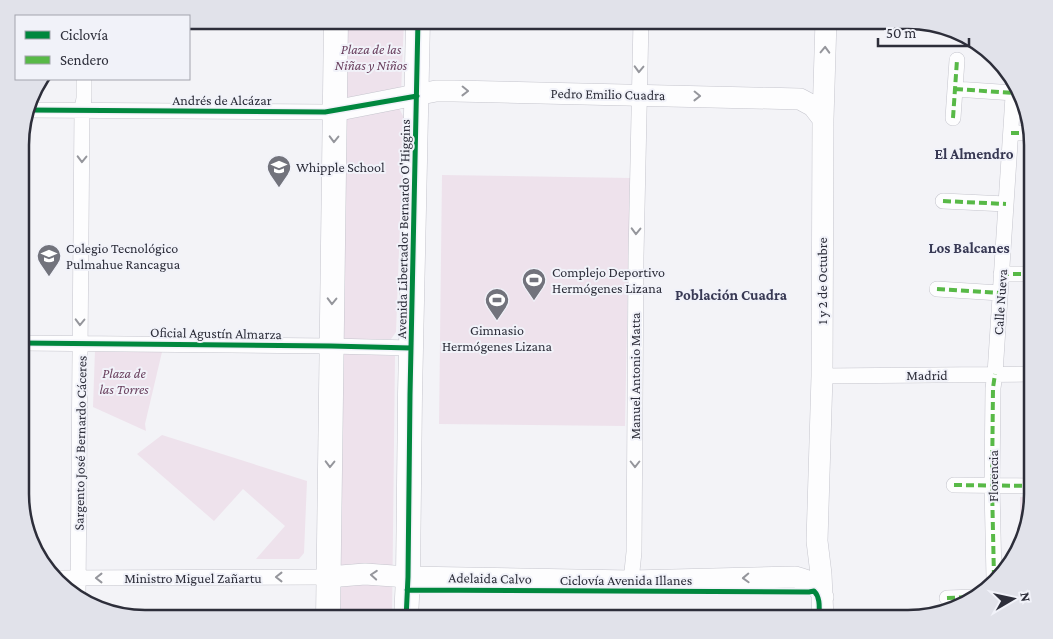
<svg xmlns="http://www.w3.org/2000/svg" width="1053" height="639" viewBox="0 0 1053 639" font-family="'Crimson Pro',serif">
<rect width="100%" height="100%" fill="#f3f3f7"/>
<path fill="#eee2ec" d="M340,20H404L401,94L338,104Z
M396,108L400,110L404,118L396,332L391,339L343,340L342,118Z
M442,175L630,178L625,426L439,424Z
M95,350L162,352L145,424L146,431L93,407Z
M336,353L395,356L392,619H333Z
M162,435L307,481L304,553L299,559H256L285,526L243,489L214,521L137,454Z
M1020,497H1033V502L1020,543Z"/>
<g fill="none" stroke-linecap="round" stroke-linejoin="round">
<g stroke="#c5c5cd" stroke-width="16">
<path id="street" d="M955,89L1014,93
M27,110L325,112L334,111
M953,118L957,60
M1011,133H1032
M943,201L1006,204
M1001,274H1033
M937,289L1000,293
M21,343L331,346L411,348
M822,376L1033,374
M954,485L1033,486
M57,578L328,577
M994,578L992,486L993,388L995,374L1014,81
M631,581L634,552L636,256L641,20
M78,598L82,110L84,98V79
M947,598L976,597"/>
</g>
<g stroke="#c5c5cd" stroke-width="22">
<path id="secondary" d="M334,111L436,91H454L800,99L813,106L823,119
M328,577L365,574L408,577L631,581L795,577C807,580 819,584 823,597
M823,619L821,574L817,541L822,376L823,119L826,20"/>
</g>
<g stroke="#c5c5cd" stroke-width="25">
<path id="primary" d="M328,619L336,20
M406,619L408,577L410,395L418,20"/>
</g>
<use href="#street" stroke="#fdfdfe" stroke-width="15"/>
<use href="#secondary" stroke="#fdfdfe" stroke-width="21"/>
<use href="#primary" stroke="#fdfdfe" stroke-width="24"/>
<path stroke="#58b947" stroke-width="4" stroke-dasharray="8 4" stroke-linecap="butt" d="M955,89L1014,93
M953,118L957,60
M1011,133H1032
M943,201L1006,204
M1001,274H1033
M937,289L1000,293
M954,485L1033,486
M994,578L992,486L993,388L995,374
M947,598L976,597"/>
<g stroke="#f1f2f9" stroke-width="8">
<path id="cycleway" d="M27,110L325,112L417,96
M21,343L331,346L411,348
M407,590L809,592L814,591C821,598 819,609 819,619
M406,619L408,577L410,395L418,20"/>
</g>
<use href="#cycleway" stroke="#00873e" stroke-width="5"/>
</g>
<defs><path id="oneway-chevron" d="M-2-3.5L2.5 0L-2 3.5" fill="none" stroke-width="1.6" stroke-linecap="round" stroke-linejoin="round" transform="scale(1.25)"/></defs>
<g stroke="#95969c">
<use href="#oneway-chevron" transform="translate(825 50) rotate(-88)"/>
<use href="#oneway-chevron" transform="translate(639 69) rotate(92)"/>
<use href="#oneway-chevron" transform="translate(465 91) rotate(1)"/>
<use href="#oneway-chevron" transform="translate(697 96) rotate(1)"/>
<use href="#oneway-chevron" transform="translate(334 139) rotate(91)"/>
<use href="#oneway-chevron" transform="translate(82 159) rotate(91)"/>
<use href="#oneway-chevron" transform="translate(636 231) rotate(91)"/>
<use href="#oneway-chevron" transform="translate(332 301) rotate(91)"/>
<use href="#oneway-chevron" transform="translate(80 322) rotate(91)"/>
<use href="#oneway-chevron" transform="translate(330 464) rotate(91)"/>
<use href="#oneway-chevron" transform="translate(635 464) rotate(90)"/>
<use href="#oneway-chevron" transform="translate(374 575) rotate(-176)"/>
<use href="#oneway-chevron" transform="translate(279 577) rotate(180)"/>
<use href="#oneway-chevron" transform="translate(99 578) rotate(180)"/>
<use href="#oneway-chevron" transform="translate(746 578) rotate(178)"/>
</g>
<defs>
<g id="school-pin" transform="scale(1.25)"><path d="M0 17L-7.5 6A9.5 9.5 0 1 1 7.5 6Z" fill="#72737c" stroke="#f1f2f9"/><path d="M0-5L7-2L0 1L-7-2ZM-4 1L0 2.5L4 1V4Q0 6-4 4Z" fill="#fff"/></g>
<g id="stadium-pin" transform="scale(1.25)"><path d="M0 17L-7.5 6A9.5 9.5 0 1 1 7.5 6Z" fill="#72737c" stroke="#f1f2f9"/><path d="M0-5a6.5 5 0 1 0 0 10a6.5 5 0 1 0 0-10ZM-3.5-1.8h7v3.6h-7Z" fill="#fff"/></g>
</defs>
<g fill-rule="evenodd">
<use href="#school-pin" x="279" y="167"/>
<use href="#school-pin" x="49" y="256"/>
<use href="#stadium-pin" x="534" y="280"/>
<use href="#stadium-pin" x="497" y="300"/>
</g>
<g text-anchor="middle" stroke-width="4" stroke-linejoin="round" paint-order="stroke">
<g font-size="14" font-style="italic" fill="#6a405e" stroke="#f1f2f9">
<text x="371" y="54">Plaza de las<tspan x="371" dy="16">Niñas y Niños</tspan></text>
<text x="124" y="378">Plaza de<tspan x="124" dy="16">las Torres</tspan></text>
</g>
<g font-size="14" fill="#2d2e3a" stroke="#f1f2f9">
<text transform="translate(608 94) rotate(1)" y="5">Pedro Emilio Cuadra</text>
<text x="222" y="105">Andrés de Alcázar</text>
<text transform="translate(403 229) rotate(-89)" y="5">Avenida Libertador Bernardo O'Higgins</text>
<text transform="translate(822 281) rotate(-90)" y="5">1 y 2 de Octubre</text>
<text transform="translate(1000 302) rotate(-86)" y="5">Calle Nueva</text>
<text transform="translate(216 333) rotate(1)" y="5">Oficial Agustín Almarza</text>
<text x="927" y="380">Madrid</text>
<text transform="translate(635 376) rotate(-90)" y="5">Manuel Antonio Matta</text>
<text transform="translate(80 443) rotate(-89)" y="5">Sargento José Bernardo Cáceres</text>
<text transform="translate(993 476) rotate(-90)" y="5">Florencia</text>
<text x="193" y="583">Ministro Miguel Zañartu</text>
<text transform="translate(490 578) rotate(1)" y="5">Adelaida Calvo</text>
<text x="626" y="585">Ciclovía Avenida Illanes</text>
</g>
<g font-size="14" fill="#2d2e3a" stroke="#f1f2f9" text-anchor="start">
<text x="296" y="172">Whipple School</text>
<text x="66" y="253">Colegio Tecnológico<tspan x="66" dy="16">Pulmahue Rancagua</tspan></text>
<text x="552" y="277">Complejo Deportivo<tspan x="552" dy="16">Hermógenes Lizana</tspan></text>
<text x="497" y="335" text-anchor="middle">Gimnasio<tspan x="497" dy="16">Hermógenes Lizana</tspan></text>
</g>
<g font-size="15" font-weight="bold" fill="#383954" stroke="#f1f2f9">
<text x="974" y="159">El Almendro</text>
<text x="969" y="253">Los Balcanes</text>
<text x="731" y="300">Población Cuadra</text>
</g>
</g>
<path d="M0 0H1053V639H0ZM145 29H908A116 116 0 0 1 1024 145V494A116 116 0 0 1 908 610H145A116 116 0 0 1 29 494V145A116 116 0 0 1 145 29Z" fill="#e1e2ea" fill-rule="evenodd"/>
<path fill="none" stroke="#2d2e3a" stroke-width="2.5" d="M145 29H908A116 116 0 0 1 1024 145V494A116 116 0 0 1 908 610H145A116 116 0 0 1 29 494V145A116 116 0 0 1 145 29Z"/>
<rect x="15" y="15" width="175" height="65" fill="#f1f2f9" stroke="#a3a4ad"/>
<rect x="25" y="31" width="25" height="8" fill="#00873e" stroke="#a3a4ad"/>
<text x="60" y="40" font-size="15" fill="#2d2e3a">Ciclovía</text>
<rect x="25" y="56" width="25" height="8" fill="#58b947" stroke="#a3a4ad"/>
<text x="60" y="65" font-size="15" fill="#2d2e3a">Sendero</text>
<g transform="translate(1013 599) rotate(81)" stroke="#f1f2f9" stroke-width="4" paint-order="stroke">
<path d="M0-4L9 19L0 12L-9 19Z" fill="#2d2e3a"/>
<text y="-8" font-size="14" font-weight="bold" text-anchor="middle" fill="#2d2e3a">N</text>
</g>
<path d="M878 38v8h91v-8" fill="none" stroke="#2d2e3a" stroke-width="2.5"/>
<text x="886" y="38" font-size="15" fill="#2d2e3a" stroke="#f1f2f9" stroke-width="4" paint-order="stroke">50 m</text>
</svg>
